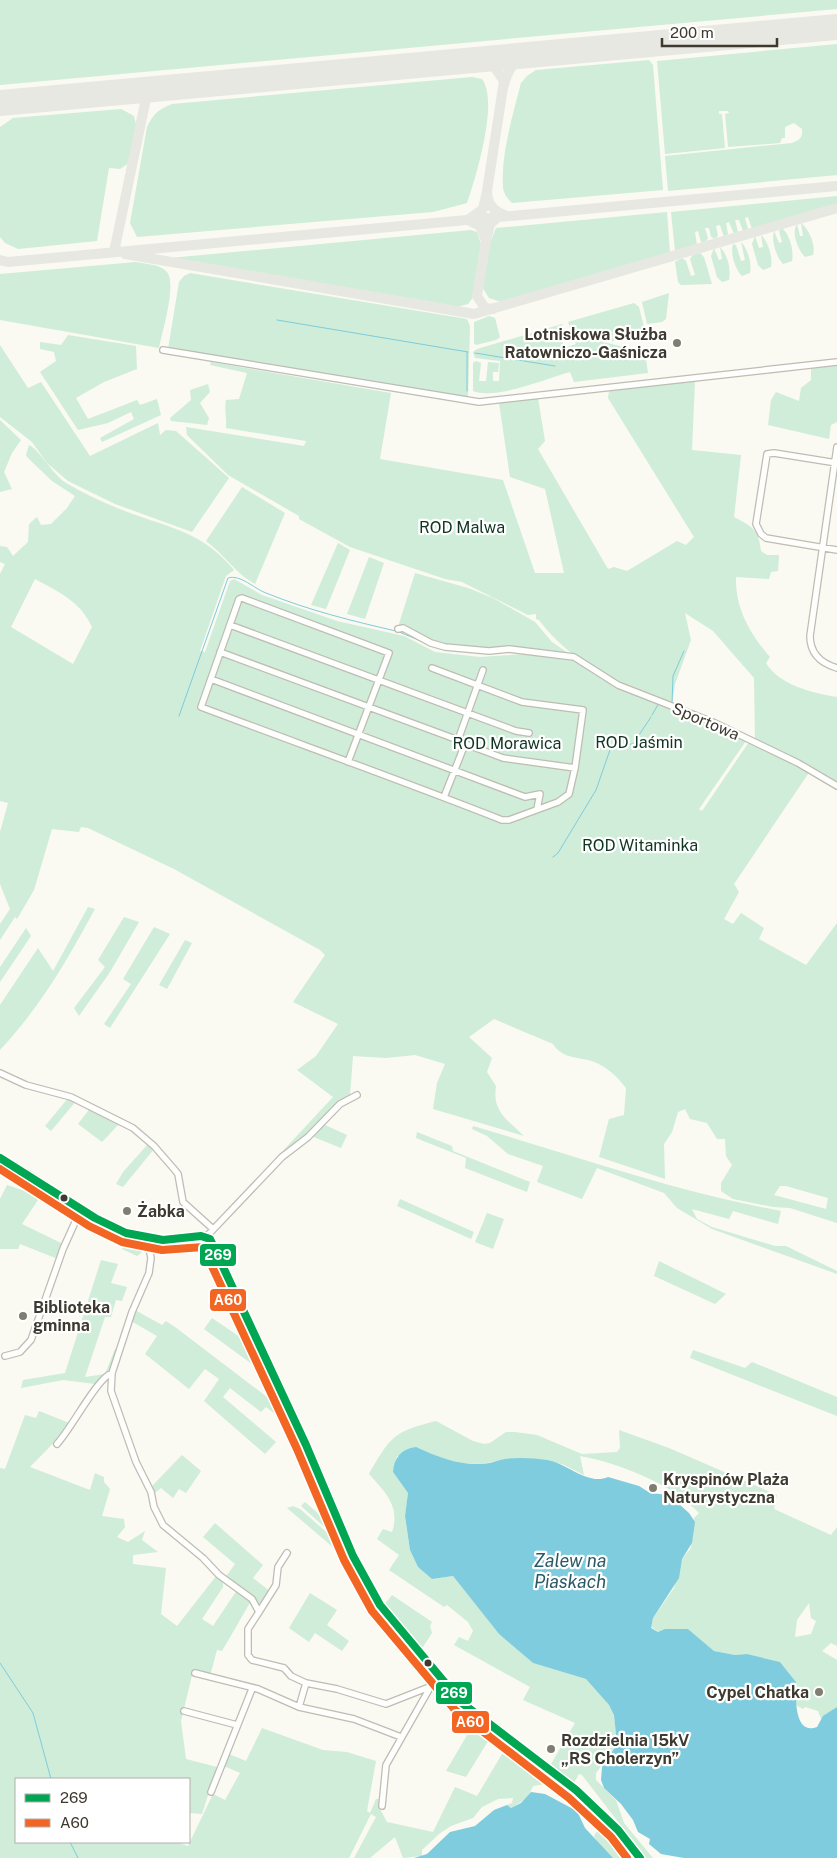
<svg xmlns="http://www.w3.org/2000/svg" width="837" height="1858" viewBox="0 0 837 1858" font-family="'Public Sans',sans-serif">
<rect width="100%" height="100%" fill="#faf9f2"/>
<path fill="#cfedd8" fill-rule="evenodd" d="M0,0H837V9L0,85Z
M837,44V175L668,191L665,156L792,143C800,140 803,137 802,129L794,123L785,127V138H782L780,143L728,147L725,114L729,113L728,111H719V114H722L725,148L665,154L657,61Z
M649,60L653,65L663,190L512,203C507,198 503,193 503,186C501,154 513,114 521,83L527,76L536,70Z
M472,77L482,79C499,102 476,177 467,203L433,212L137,237L130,223L147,127C153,114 159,109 172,104Z
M121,109L134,116L137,128L129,163L120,169L109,168L97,241L18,249L5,243L0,237V127L13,118Z
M837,196V204L752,229L748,217L745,218L748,229L743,231L739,220H735L738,232L734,234L729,222L726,223L728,234L724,237L720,225L716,226L718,236L715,239L711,237L709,228H705L708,238L705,243L701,242L698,231L695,232L697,245L675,251L671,212Z
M667,212L670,253L501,302L489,298L482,287L490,243L496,228Z
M801,223C809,229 816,245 813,255L805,257C798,250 791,233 797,224L800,236H803Z
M782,228C790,235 794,251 792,261L783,264C776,256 771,241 774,231L779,243L782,242L779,231Z
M471,230L477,232L482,247L474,296L468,304L457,307L170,258Z
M761,235C768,241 773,257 771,267L763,270L758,265L752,244L755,236L759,248L763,247Z
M741,242C748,249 752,264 750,273L742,276C735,269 730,253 733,244L736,245L741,261L745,260Z
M720,247C728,255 731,269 729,280L722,282L717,277L711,256L714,248L719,260L722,259Z
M700,253L704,257L712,284L681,285L678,282L675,262L682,258L686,261L691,276L695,275L690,259L693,255Z
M136,262C145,264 159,264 166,271C178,281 162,332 159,348L0,320V274Z
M190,273L467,319L470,326L468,397L168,349L179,282L184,276Z
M669,293L666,319L662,322L647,324L642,302Z
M634,303L639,307L645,331L643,333L629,334V339L603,342L645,352L648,373L574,382L570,372C545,379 496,400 473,391V363L476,361L481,363L479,381H486L488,362L499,363L498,372H493V381H499L500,361L475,358L473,352L477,349L562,324L566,334L561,336L564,348L576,344L568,322Z
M489,316L495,318L500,337L496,340L476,345L474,343V322Z
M68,335L136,346L137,369L104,382L76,398L88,419L137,400L140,405L157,399L161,415L102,442L100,438L134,419L131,412L108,423L78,430L40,372L56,361L54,352L40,349V342L61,345Z
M0,345L28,388L41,382L90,456L158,423L160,435L166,430L176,431L229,478L192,532L115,504L68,481L47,463L32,442L0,417Z
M211,362L391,393L380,459L503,480L535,573H564L545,489L510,477L499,403L538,398L545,441L538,449L608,569L614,567L627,571L677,541L686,545L694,537L608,398L609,391L695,380L692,450L741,455L734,517C752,526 759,530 761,551L767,555H779L778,571L771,572L769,579L736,577C735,608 750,634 770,657L766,663C779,685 812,693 837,697V784L755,741L754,678L713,631L685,613L691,640L675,684L672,706C625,686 571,664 539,620L536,619V614L528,615L462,582L445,579L350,547L299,519V516L228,475L187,435L186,427L304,446L306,441L226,428C227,417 224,410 226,400L239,399L247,373L210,365Z
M837,364V422L831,425L829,439L768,425L771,400L776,392L799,401L801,388L811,380V367Z
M208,384L210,392L200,403L209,418L207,425L171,421L170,418L191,400L190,390Z
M0,420L21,440L12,453L4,472L12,489L0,492Z
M29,445C39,449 53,475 66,483C91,498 120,510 147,519C184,531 208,539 234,570L226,576L200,651L205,652L230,581L234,579L262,595L337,621L404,636L435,652L480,657L524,654L574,661L603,680L746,741L699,809L702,811L749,742L810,771L734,884L739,892L724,919L733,924L741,913L764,928L759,939L806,965L837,923V1223L790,1208L773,1207L733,1199L721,1191V1183L732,1165L726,1156L725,1139H717L707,1123L690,1119L685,1109L678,1112L672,1132L664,1144L665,1179L599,1157L609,1119L624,1115L626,1088C616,1075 604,1064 588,1060C574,1057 561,1057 553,1044L494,1019L469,1037L492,1058L487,1072L496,1086C492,1112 507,1119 524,1136L433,1109L437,1083L445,1064L415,1055L386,1058L353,1056L350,1095L283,1156L280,1154L333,1097L297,1070L316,1056L338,1024L293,1002L325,955L320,950L174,869L88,828L81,827L79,832L52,829L34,890L17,919L15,917L0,940V924L10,909L0,884V832L8,803L0,801V574L5,564L0,562V546L7,547L13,556L28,542L29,524L37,517L41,525L51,524L67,508L75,496L52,481L28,458L26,455ZM35,579C59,592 80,601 92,627L73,664L11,627ZM780,1186H786L828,1198L826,1209L774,1195Z
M242,487L285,513L255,584C236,574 224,554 206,541Z
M338,543L350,550L326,609L311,605Z
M369,557L384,563L365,619L347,614Z
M415,573L468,588L493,598L535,622L552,642L568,653L566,656L440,643L398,627Z
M88,907L95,909C66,962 41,1006 0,1050V1005L38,948L53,971Z
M124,917L139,922L110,972L79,1016L74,1008L105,967L98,960Z
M154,927L170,934L110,1028L104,1024L131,984L123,979Z
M26,928L31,936L0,982V967Z
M185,940L192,943L167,989L159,985Z
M69,1097L77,1100L51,1131L45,1126Z
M91,1107L120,1123L102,1142L78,1124Z
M333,1113L336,1115L333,1116L325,1125L347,1135L341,1148L311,1136Z
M473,1126C575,1156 676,1192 781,1211L778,1224L733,1211L729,1219L692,1209L697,1219L712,1227L775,1246H786L837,1271V1274L712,1229L677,1208L664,1193L597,1168L582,1199L537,1182L543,1166L508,1154L487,1136L472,1129Z
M417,1132L452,1146L453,1151L530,1182L527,1192L465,1168L466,1158L416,1138Z
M149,1143L154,1149L123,1187L116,1184L123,1172Z
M38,1183L46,1188L22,1224L63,1244L58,1259L20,1244L18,1249H0V1199L7,1185L31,1193Z
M400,1199L474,1232L471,1239L397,1206Z
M487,1213L504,1219L493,1249L475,1242Z
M126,1236L144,1241L146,1249L137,1256L122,1249Z
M101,1260L118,1264L111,1283L127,1287L122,1301L116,1300L111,1317H105L85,1377L105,1374L115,1349H117L110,1371L95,1384L63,1380L21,1388L23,1380L65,1373Z
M659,1261L726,1294L715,1304L654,1276Z
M135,1310L162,1325L166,1321L175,1327L288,1413L296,1430L266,1407L261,1412L230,1388L223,1397L276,1442L265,1454L204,1401L219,1379L205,1369L189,1389L145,1354L157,1336L131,1321Z
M212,1318L256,1348L271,1378L204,1329Z
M693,1350L745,1368L752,1362L837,1397V1416L690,1358Z
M39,1411L72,1424L30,1467L90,1490L95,1473L104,1477V1482L110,1489L102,1516L124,1519L125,1527L117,1537L128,1542L145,1531L142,1540L158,1552L133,1555V1564L166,1568L161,1614L177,1626L217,1575L223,1579V1587L202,1619L213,1626L237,1590L251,1601L222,1651L217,1650L210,1676L193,1671L181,1721L186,1759L217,1767L202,1814L189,1813V1779H16V1842H176L188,1846L213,1794L225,1800L240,1773L224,1766L229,1754L246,1761L262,1728L323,1750L347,1752L376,1761L367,1811L370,1813L376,1799H380V1809L387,1822L433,1832L455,1787L477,1796L508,1744L551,1775L545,1784L533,1786C530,1796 521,1803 511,1808L507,1805L512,1803L513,1798L498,1799L482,1807L473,1818L451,1826L439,1834L422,1850V1856L403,1858L395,1837L370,1858H354L376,1817L371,1814L349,1858H0V1468L5,1469L25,1415L36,1418Z
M436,1421L473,1441L484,1444L490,1443L506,1432H515L537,1435L582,1454L617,1452L620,1448L619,1430L669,1448L777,1495L774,1509L831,1535L837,1527V1646L831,1643L822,1651L837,1660V1707L821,1719L818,1711L805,1707L803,1709L796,1705V1682L780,1662L747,1654L735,1655L714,1651L688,1629H665L659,1632L651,1627L653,1618L674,1588L682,1559L691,1548L694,1518L699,1513C672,1484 619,1463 580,1456L584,1475L562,1464L537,1459H504L483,1464L458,1463L438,1457L397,1456L393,1472L408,1493L405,1517L410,1550L418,1567L432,1579L453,1576L499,1634L533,1663L586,1679L609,1705L614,1715L617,1744L596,1773V1780L616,1800L624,1823L653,1858H646L582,1775L579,1774L574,1783L551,1764L575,1723L523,1700L530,1687L454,1645L459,1637L468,1641L473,1631L468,1622L447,1605L444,1607L389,1570L399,1555L377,1539L383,1529L392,1532C401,1506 384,1491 369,1474C391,1437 392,1432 436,1421ZM809,1603L811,1618L816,1621L811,1634L795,1637L797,1620Z
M182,1455L201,1471L186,1493L179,1489L173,1498L161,1488L155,1493L151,1487Z
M305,1502L338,1531L343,1540L340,1541L301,1506Z
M293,1506L300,1509L349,1552L355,1566L287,1508Z
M215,1523L263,1565L253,1578L271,1592L262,1603H258L225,1578L235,1564L203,1537Z
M310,1593L337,1610L327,1625L349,1641L342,1651L315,1633L309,1642L289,1628Z
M392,1595L432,1622L430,1626L432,1633L421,1650L384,1605Z
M476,1720L493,1733L466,1777L446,1771Z
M603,1821L614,1828L637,1858H613L599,1845L594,1836Z"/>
<path fill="#7eccdd" d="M416,1447C438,1457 457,1465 482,1464C490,1464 497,1460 505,1459C518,1457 534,1458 547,1460C567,1463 588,1486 608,1477L639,1486L650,1493L669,1495L689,1513L695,1522L692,1543L682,1559L679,1578L653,1618L651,1628L658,1632L665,1629H688L714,1651L735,1655L747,1654L780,1662L796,1682C796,1695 793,1736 817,1727L823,1716L837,1707V1858H684L661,1854L649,1844L650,1839L638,1832L633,1820L621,1804L604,1788L601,1780L602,1767L617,1744L614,1715L609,1705L586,1679L533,1663L499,1634L453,1576L432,1579L418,1567L410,1550L405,1516L408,1493L393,1472C394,1458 401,1449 416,1447Z
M531,1792L545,1794L577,1811L585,1828L613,1858H414L427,1854L450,1832L475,1826L494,1810L507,1805L511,1808L521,1803Z"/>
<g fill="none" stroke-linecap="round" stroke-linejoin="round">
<path stroke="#7eccdd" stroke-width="1" d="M277,320L468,352
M195,352L257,363
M475,353L555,366
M467,391V352
M399,632L426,643
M672,703L673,676L684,651
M652,715L659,703
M179,716L228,578C240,574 255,589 266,593C308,610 352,621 396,631
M553,857L558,853L596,790L611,747L615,745L633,744L651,717
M0,1663L33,1713L51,1779
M70,1842L78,1858"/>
<path stroke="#e8e8e2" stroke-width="10" d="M476,60L493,65L504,81L487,191
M504,85C508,70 514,58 531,55
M0,104L10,102
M469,219L483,209L487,191C487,204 494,212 507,216
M468,220L480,226L486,241L490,224L498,217
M486,241L477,296L485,308L493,309
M114,252L148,89
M125,254L474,314L837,208
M0,260L8,262L837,186"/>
<path stroke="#e8e8e2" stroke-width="26" d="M0,103L837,27"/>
<g stroke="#bebcb3" stroke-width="8">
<path id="minor" d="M163,350L479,402L837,362
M837,447L810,636C810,653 820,663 837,668
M837,463L774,453L767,454L756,524L761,534L766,538L837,550
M230,625L516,731L529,733
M398,629L403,628L431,643L445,647L489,651L509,649L574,657L618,685L715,723L798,763L837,786
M220,652L458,740
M211,679L525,797L540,794L537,809
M463,743L503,758L575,768
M348,762L389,653L242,598L239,599L201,707C302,745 403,781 502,820H509L558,802L569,794L575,768L583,710L522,702L432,668
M444,797L463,749V743L458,740L483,670
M0,1073L26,1085L71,1097L133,1128L154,1146L174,1169L178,1174L183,1202L213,1229
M0,1158L30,1175L95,1218L126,1233L163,1240L201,1236L210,1239L306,1445L353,1556L380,1605L462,1703L576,1790L618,1830L640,1858
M206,1237L282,1157L308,1137L340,1104L357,1095
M147,1238L151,1258L149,1273L132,1312L112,1373L111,1391L136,1462L151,1492L154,1507L163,1525L203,1558L219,1575L252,1599L259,1612L248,1629V1655L252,1660L284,1668L291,1676L306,1683L337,1689L386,1704L442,1682
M5,1356L20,1352L31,1340L63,1249L81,1209
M57,1444C72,1428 97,1378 112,1373
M259,1612L276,1585L278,1567L287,1553
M195,1673L258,1689L299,1707L354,1719L401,1737
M299,1707L306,1683
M184,1711L237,1725
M211,1792L252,1689
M382,1806L386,1765L431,1686"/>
</g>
<use href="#minor" stroke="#fefefd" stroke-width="5.5"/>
<g stroke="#fff" stroke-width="11">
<path id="bus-1" d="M0,1158L95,1218L126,1233L163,1240L201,1236L210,1239L306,1445L353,1556L380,1605L462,1703L576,1790L618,1830L640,1858"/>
</g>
<g stroke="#fff" stroke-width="11">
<path id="bus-2" d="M0,1169L89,1226L122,1242L162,1250L203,1247L297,1449L344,1560L372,1611L455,1710L569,1798L611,1837L627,1858"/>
</g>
<use href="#bus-1" stroke="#00a651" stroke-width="8"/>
<use href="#bus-2" stroke="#f26522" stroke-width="8"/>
</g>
<g fill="#807d73" stroke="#fff" stroke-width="2">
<circle cx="677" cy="343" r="5"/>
<circle cx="127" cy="1211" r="5"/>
<circle cx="23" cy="1316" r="5"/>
<circle cx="653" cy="1488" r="5"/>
<circle cx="819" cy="1692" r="5"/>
<circle cx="551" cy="1749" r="5"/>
</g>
<g fill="#3e3a2f" stroke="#fff" stroke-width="2">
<circle cx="64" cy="1198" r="4.5"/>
<circle cx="428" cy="1663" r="4.5"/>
</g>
<g text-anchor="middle" stroke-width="4.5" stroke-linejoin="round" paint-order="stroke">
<g font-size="16" font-weight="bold" fill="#3e3a2f" stroke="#fff" text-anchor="start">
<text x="667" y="340" text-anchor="end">Lotniskowa Służba<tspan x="667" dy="18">Ratowniczo-Gaśnicza</tspan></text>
<text x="137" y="1217">Żabka</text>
<text x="33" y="1313">Biblioteka<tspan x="33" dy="18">gminna</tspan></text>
<text x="663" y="1485">Kryspinów Plaża<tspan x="663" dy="18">Naturystyczna</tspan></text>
<text x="809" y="1698" text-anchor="end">Cypel Chatka</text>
<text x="561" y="1746">Rozdzielnia 15kV<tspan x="561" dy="18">„RS Cholerzyn”</tspan></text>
</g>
<g font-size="16" fill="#0f3422" stroke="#fff">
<text x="462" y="533">ROD Malwa</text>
<text x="639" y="748">ROD Jaśmin</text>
<text x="507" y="749">ROD Morawica</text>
<text x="640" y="851">ROD Witaminka</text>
</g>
<g font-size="16" fill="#3e3a2f" stroke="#fff">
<text transform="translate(706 721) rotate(23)" y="6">Sportowa</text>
</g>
<g font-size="18" font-style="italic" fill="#2b5a66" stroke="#fff">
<text x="570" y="1567">Zalew na<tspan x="570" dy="21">Piaskach</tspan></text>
</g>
</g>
<g stroke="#fff" stroke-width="2">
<rect x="199" y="1243" width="38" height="24" rx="5" fill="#00a651"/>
<rect x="209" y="1288" width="38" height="24" rx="5" fill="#f26522"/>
<rect x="435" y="1681" width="38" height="24" rx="5" fill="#00a651"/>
<rect x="451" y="1710" width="39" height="24" rx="5" fill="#f26522"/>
</g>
<g font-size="14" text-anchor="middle" font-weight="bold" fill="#fff">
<text x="218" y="1260">269</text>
<text x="228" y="1305">A60</text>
<text x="454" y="1698">269</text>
<text x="470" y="1727">A60</text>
</g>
<rect x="15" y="1778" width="175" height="65" fill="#ffffff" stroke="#b2b0ac"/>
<rect x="25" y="1794" width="25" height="8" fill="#00a651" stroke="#b2b0ac"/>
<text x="60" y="1803" font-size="15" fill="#3e3a2f">269</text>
<rect x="25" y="1819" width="25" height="8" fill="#f26522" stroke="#b2b0ac"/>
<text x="60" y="1828" font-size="15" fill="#3e3a2f">A60</text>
<path d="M662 38v8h115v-8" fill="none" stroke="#3e3a2f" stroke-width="2.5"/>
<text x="670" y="38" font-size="15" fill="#3e3a2f" stroke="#ffffff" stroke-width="4" paint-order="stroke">200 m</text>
</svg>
